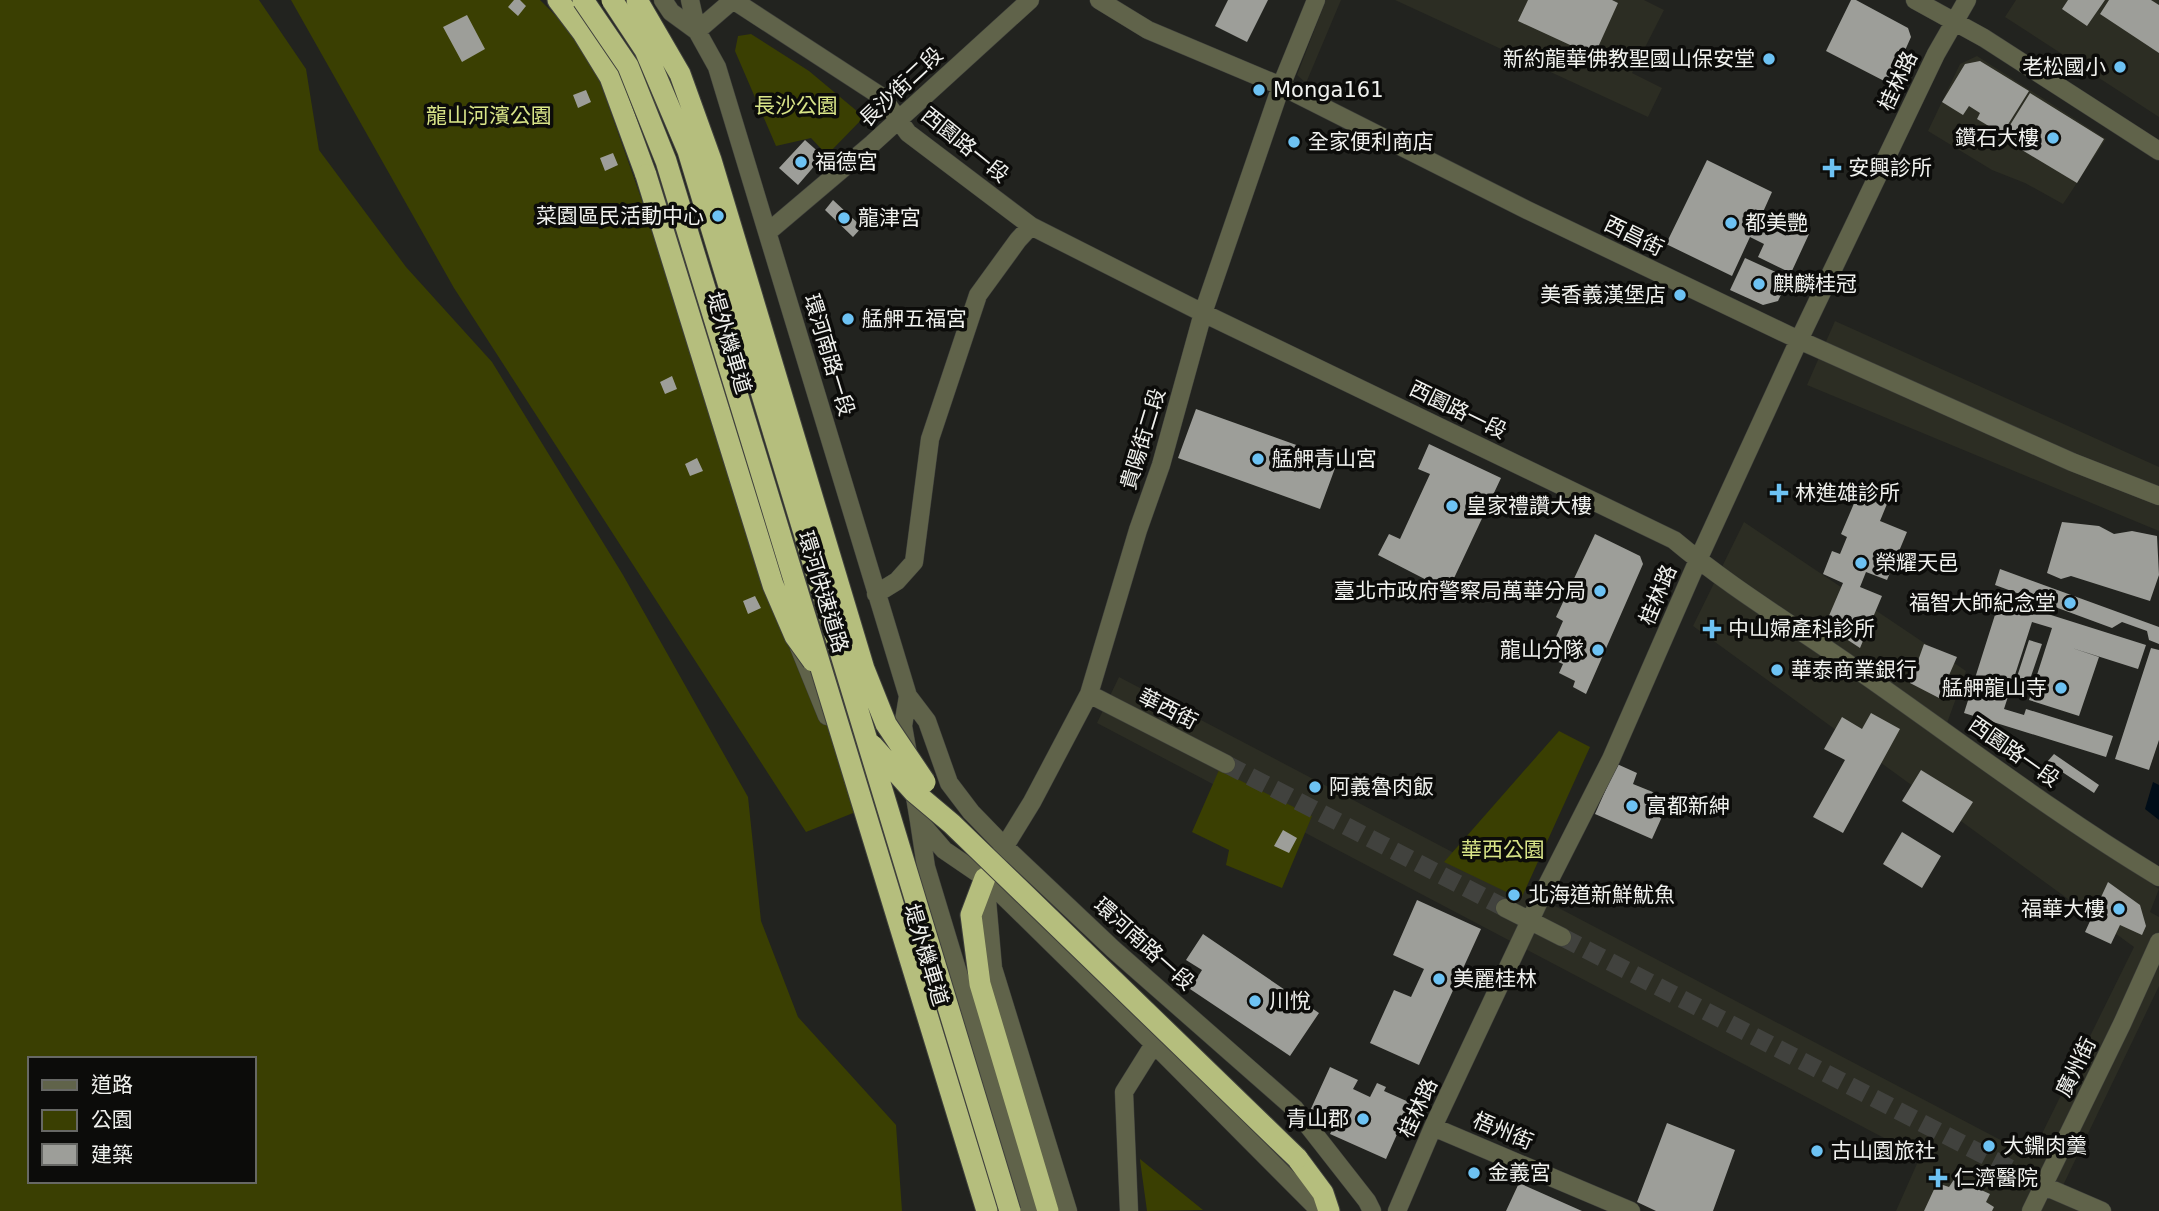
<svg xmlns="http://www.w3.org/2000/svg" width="2159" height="1211" viewBox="0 0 2159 1211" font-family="'DejaVu Sans','Noto Sans TC',sans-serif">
<rect width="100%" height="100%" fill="#22231f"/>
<path fill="#2c2d23" d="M1326,0H1341L1306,83L1297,75Z
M1395,0H1644L1664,10L1632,73L1662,88L1648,117Z
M2016,0H2159V117L2005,17Z
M1977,56L2106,139L2063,204L2025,183L1992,170L1928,131L1960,64Z
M1835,321L2159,467V531L1807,385Z
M1744,522L1966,671L1943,734L2159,889L2150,912L2159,917V986L2056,1200L2079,1211H1896L1920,1157L1097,723L1119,677L2031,1156L2134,947L1693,626Z"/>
<path fill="#3a3f02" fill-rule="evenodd" d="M0,0H259L306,69L319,150L406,267L492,362L623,575L748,797L761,921L798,1017L896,1125L902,1211H0ZM30,1059H254V1181H30Z
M291,0H540L588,48L858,811L806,832L454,288Z
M751,34L809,71L864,117L827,155L811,138L776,146L735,51L738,36Z
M1559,731L1590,747L1521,899L1444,862Z
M1219,770L1312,816L1282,888L1226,865L1229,850L1192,832Z
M1140,1160V1159L1203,1210L1147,1211Z"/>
<path fill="#000d18" d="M2153,782L2159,785V820L2145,809Z"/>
<path fill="#9d9e99" d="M514,0H520L526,6L518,16L508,7Z
M1228,0H1268L1247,42L1215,26Z
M1528,0H1612L1618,3L1594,56L1518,21Z
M1851,0H1856L1908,28L1911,37L1890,84L1826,51Z
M2068,0H2105L2087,26L2062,9Z
M2109,0H2151L2159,5V53L2100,14Z
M467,15L485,49L462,62L443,27Z
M1980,61L2029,91L2002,134L1977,119L1980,113L1969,106L1963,115L1942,102L1965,64Z
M586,90L591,102L578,108L573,95Z
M2030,93L2104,139L2077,183L2002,138Z
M805,140L823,156L798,185L779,168Z
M613,153L618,165L605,171L600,158Z
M1707,160L1772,192L1763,212L1809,234L1791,273L1758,257L1764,244L1750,237L1732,276L1666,244Z
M833,200L862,227L853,237L825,210Z
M1745,258L1789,278L1778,301L1763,305L1730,290Z
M672,376L677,389L665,394L660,382Z
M1196,409L1338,460L1320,509L1178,458Z
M1429,444L1501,478L1448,591L1378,555L1389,534L1400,539L1430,474L1418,469Z
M697,458L703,471L690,476L685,464Z
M1861,487L1889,499L1880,521L1907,532L1887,580L1866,572L1860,587L1882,596L1860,648L1825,625L1843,583L1823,574L1832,551L1840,554L1847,537L1841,534Z
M2062,522L2099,526L2114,534L2132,531L2157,536L2159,575L2150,601L2071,576L2061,579L2047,573Z
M1595,534L1640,556L1643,564L1586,694L1573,687L1575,681L1559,673L1563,664L1547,657L1563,621L1556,617Z
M2000,569L2159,627V644L2149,640L2147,631L2122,622L2112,628L1995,585Z
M755,596L761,608L748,614L743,601Z
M2000,599L2146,645L2138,669L2072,648L2099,657L2079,716L2029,700L2052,628L2032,622L2004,709L2024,715L2026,709L2113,736L2106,757L1964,713Z
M2029,640L2042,644L2024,697L2012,692Z
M1924,644L1957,657L1939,698L1910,683Z
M2151,648L2159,650V740L2149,770L2115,759Z
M1871,713L1900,729L1843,833L1813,817L1845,760L1824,749L1842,717L1862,729Z
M2054,754L2099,785L2094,793L2047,762Z
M1617,764L1637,773L1633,784L1670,799L1652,839L1595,814Z
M1921,770L1973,802L1953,833L1902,801Z
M1283,830L1297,838L1289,853L1274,846Z
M1902,832L1941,856L1922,888L1883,864Z
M2108,882L2140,905L2146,926L2142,935L2120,925L2111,944L2085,932Z
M1417,900L1481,929L1419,1065L1370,1043L1394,990L1411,997L1424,969L1393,955Z
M1203,934L1319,1013L1290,1056L1190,989L1202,970L1186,960Z
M1330,1067L1358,1080L1353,1089L1370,1097L1377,1083L1386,1087L1384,1091L1411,1103L1386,1159L1330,1134L1335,1124L1309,1113Z
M1667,1123L1735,1150L1713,1211H1656L1637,1202Z
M1955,1178L1990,1194L1986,1202L1994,1207L1992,1211H1924L1937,1183L1949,1187Z
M1519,1183L1582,1211H1506Z"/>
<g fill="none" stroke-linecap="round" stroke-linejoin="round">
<path stroke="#41423e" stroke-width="18" stroke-dasharray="18 9" stroke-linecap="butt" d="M1226,764L1505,908
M1562,937L2044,1186"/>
<g stroke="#3f403c" stroke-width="19">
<path id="minor" d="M663,0L671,12L697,31
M690,0L697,31L717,67L908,696L927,721L949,783L971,812L1005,847L1113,949L1295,1109L1367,1201L1372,1211
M733,0L882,97L908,133L1031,226L1203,313L1674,540C1731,588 1795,626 1856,669C1957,739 2054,814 2159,877
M1099,0L1148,30L1281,86L1527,210L1799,340L2072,462L2159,496
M1915,0L1984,38L2159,151
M697,31L733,0
M768,232L873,143L1030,0
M876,594L897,581L914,562L930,439L978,295L1018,240L1031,226
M799,647L827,716
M1089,694L1226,764
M908,754L903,726L908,696
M913,785L919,821L944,850L985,878L1154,1044L1320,1211
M919,821L926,867L1030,1211
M1000,854L1032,802L1089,694L1138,530L1161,465L1203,313L1281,86L1316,0
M985,877L993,968L1068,1211
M1505,908L1562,937
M1433,1127L1631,1211
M2044,1186L2102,1211
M1129,1211L1124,1092L1154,1044
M1397,1211L1433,1127L1542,895L1611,759L1698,560L1799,340L1936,54L1967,0
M2031,1211L2122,1024L2159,942"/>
</g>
<g stroke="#3f403c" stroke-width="23">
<path id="highway" d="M558,0L583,33L610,77L646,175
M985,878L971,915L980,984L1048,1211
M1297,1158L1323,1193L1329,1211"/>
</g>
<use href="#minor" stroke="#60634a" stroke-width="18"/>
<use href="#highway" stroke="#b5be7d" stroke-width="21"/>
<g stroke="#3f403c" stroke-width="23" stroke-linecap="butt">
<path id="highway-bridge" d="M583,0L628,66L666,161L987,1211
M612,0L645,50L688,151L1010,1211
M637,0L680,74L711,160L864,669L886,724L925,782
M646,175L773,585L795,636L813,661
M872,745L914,792L952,824L1297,1158"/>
</g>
<use href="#highway-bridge" stroke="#b5be7d" stroke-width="21"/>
</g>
<g fill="#6dc2f3" stroke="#0c0c0a" stroke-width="2.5">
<circle cx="1769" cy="59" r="7"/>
<circle cx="2120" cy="67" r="7"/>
<circle cx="1259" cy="90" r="7"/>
<circle cx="2053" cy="138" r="7"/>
<circle cx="1294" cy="142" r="7"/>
<circle cx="801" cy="162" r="7"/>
<path d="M1828.5 157.5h7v7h7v7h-7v7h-7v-7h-7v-7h7z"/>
<circle cx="718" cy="216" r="7"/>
<circle cx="844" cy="218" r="7"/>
<circle cx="1731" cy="223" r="7"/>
<circle cx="1759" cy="284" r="7"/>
<circle cx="1680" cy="295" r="7"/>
<circle cx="848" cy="319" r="7"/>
<circle cx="1258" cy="459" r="7"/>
<path d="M1775.5 482.5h7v7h7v7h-7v7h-7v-7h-7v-7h7z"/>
<circle cx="1452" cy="506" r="7"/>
<circle cx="1861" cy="563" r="7"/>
<circle cx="1600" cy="591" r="7"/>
<circle cx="2070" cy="603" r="7"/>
<path d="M1708.5 618.5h7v7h7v7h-7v7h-7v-7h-7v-7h7z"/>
<circle cx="1598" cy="650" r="7"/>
<circle cx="1777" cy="670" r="7"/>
<circle cx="2061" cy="688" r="7"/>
<circle cx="1315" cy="787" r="7"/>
<circle cx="1632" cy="806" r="7"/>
<circle cx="1514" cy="895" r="7"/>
<circle cx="2119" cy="909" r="7"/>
<circle cx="1439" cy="979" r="7"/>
<circle cx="1255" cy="1001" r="7"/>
<circle cx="1363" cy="1119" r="7"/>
<circle cx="1989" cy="1146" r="7"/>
<circle cx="1817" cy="1151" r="7"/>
<circle cx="1474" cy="1173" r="7"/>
<path d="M1934.5 1167.5h7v7h7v7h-7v7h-7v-7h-7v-7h7z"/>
</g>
<g text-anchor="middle" stroke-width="7" stroke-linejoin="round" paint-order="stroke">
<g font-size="21" fill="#f0f1ee" stroke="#0c0c0a" text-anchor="start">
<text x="1755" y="66" text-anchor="end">新約龍華佛教聖國山保安堂</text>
<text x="2106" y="74" text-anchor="end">老松國小</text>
<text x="1273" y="97">Monga161</text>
<text x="2039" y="145" text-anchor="end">鑽石大樓</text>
<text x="1308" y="149">全家便利商店</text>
<text x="815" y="169">福德宮</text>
<text x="1848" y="175">安興診所</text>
<text x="704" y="223" text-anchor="end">菜園區民活動中心</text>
<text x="858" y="225">龍津宮</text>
<text x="1745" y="230">都美艷</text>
<text x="1773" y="291">麒麟桂冠</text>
<text x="1666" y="302" text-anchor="end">美香義漢堡店</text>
<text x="862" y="326">艋舺五福宮</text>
<text x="1272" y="466">艋舺青山宮</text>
<text x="1795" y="500">林進雄診所</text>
<text x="1466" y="513">皇家禮讚大樓</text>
<text x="1875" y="570">榮耀天邑</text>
<text x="1586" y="598" text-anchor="end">臺北市政府警察局萬華分局</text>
<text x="2056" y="610" text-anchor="end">福智大師紀念堂</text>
<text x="1728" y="636">中山婦產科診所</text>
<text x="1584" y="657" text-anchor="end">龍山分隊</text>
<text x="1791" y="677">華泰商業銀行</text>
<text x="2047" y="695" text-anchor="end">艋舺龍山寺</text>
<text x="1329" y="794">阿義魯肉飯</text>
<text x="1646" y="813">富都新紳</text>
<text x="1528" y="902">北海道新鮮魷魚</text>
<text x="2105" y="916" text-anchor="end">福華大樓</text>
<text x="1453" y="986">美麗桂林</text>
<text x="1269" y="1008">川悅</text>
<text x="1349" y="1126" text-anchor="end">青山郡</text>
<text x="2003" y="1153">大鐤肉羹</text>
<text x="1831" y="1158">古山園旅社</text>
<text x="1488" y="1180">金義宮</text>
<text x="1954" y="1185">仁濟醫院</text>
</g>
<g font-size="21" fill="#f0f1ee" stroke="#0c0c0a">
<text transform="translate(1898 81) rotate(-65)" y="7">桂林路</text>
<text transform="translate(901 87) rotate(-43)" y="7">長沙街二段</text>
<text transform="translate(965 145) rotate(39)" y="7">西園路一段</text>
<text transform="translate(1634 236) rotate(26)" y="7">西昌街</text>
<text transform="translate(729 343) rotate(73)" y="7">堤外機車道</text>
<text transform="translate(829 355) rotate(73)" y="7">環河南路一段</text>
<text transform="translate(1458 410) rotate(26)" y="7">西園路一段</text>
<text transform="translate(1143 439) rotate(-73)" y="7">貴陽街二段</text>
<text transform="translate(823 592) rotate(73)" y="7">環河快速道路</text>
<text transform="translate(1658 595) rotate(-67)" y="7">桂林路</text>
<text transform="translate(1168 709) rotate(27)" y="7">華西街</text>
<text transform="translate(2014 752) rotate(35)" y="7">西園路一段</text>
<text transform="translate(1144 944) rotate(42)" y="7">環河南路一段</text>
<text transform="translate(926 955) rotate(73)" y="7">堤外機車道</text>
<text transform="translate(2076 1067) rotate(-64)" y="7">廣州街</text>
<text transform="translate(1418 1108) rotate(-65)" y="7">桂林路</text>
<text transform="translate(1503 1131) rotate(23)" y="7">梧州街</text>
</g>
<g font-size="21" fill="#d9e588" stroke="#0c0c0a">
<text x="796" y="113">長沙公園</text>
<text x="489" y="123">龍山河濱公園</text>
<text x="1503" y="857">華西公園</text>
</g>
</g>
<rect x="28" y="1057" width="228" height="126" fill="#0c0c0a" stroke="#676865" stroke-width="2"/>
<rect x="42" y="1080" width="35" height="10" fill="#60634a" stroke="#676865" stroke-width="2"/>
<text x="91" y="1092" font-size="21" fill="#f0f1ee">道路</text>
<rect x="42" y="1110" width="35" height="21" fill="#3a3f02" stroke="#676865" stroke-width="2"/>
<text x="91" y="1127" font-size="21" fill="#f0f1ee">公園</text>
<rect x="42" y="1144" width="35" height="21" fill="#9d9e99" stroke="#676865" stroke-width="2"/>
<text x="91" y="1162" font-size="21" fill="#f0f1ee">建築</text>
</svg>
